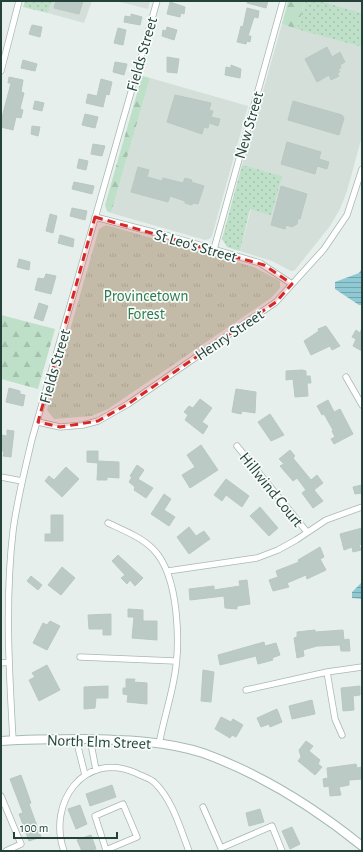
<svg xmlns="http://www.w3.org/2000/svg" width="363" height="852" viewBox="0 0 363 852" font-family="'Alegreya Sans',sans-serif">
<defs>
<pattern id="grass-dots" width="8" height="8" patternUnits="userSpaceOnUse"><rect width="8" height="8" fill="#bfe0c8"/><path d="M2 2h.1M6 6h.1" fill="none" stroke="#a4c1ad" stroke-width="1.8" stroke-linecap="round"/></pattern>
<pattern id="forest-firs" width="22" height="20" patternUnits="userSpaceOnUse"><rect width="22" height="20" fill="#bfe0c8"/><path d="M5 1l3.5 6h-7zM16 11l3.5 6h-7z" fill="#a4c1ad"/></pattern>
<pattern id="park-tufts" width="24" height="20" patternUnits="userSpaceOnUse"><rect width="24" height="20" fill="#bfe0c8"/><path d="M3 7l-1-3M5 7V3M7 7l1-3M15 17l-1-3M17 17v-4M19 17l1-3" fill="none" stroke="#a4c1ad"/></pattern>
<pattern id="water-rules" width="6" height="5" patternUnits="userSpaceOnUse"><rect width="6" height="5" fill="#8ec9d4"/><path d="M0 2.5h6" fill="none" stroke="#74a5ad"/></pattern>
</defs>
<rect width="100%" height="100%" fill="#e6efeb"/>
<path fill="#d4dfda" d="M52,1H92L84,23L48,13Z
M116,1H150L148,9Z
M321,1H362V13Z
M282,24L362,47V136L347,191L340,209L330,226L295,270L291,271L272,261L240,251L251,209L281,176L242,165Z
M150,78L248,106L212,236L209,239L205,240L111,213Z"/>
<path fill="url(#grass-dots)" d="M25,1H52L48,13L23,7Z
M305,1H321L362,13V47L297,29Z
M242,165L282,176L271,215L250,209L240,251L227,247L222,239Z"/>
<path fill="url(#forest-firs)" d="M288,1H305L297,29L282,24Z
M142,76L150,78L111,213L107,211L105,205Z
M1,315L55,329L38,389L1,379Z"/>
<path fill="url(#park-tufts)" d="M106,225L254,267L280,281V288L271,298L108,409L91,416L54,419L47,410L99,229Z"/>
<path fill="url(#water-rules)" d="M362,268V305H359L335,289V282L359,273Z
M362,582V599L352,598V592Z"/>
<path fill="#bbcac4" stroke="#b8c9c2" d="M56,1H83L79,14L54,8Z
M247,1H268L266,8L247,3Z
M170,2L185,7L184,14L181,13L180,17L167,14Z
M247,8L259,11L258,18L254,17L248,36H251L250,42L247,41L246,44L237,42L241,26L243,27Z
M131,14L142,17L140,25L124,22L125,16L131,17Z
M32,25L42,27L40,37L29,34Z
M167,27L177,30L174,40L162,36L163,30L166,31Z
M118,28L126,30L123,45L114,43Z
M327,47L332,57L340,52L345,62L340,65L341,68L338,69L340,72L337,73L339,76L331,80L329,75L317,82L305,59Z
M167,57L179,59L177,73L167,72Z
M23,60L37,64L35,71L21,68Z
M115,62L127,64L124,75L113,72Z
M231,65L241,69L240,78L225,75L226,67L231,68Z
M9,77L23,80L21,92L24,93L20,109L23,110L21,118L16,117L13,130L1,127V121L11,83H8Z
M101,79L112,82L109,95L106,94L103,107L86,103L88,94L97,96Z
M175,95L211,103L209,110L213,111L211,117L220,119L218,126L209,123L208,128L204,127L202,134L167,122Z
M35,101L44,103L42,111L33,109Z
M293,101L342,115L344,118L339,135L288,120Z
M85,114L98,117L95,128L82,125Z
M32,126L40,127L38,136L31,134Z
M287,142L321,152L319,159L329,162L327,169L317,166L315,174L281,164Z
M93,144L105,146L102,156L91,154Z
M79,159L88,161L86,170L77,168Z
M138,167L149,170L147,177L162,181L163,178L183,183L185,178L192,180L191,182L204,186L198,204L193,203L192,205L185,203V201L170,196L168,202L131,192Z
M74,182L94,186L92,194L72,189Z
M281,186L307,194L300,219L298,218L297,224L292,227L286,225L285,229L271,225Z
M72,208L87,211L85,220L70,216Z
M50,214L57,216L53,233L46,231Z
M60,235L74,239L73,247L58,243Z
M19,259L30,262L29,270L17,267Z
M46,274L56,276L51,294L35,290L38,278L44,279Z
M39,303L48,306L43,321L34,318Z
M326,326L340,346L332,350L330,346L311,355L304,341L319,331L318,329Z
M362,328V351L353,346L356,339L352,337L356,330L360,333Z
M302,370L306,371V376H310L311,383H307L308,396L295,397L293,379L286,380V371Z
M9,388L20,391V394L25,395L23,406L6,402Z
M236,389L256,392L255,413L242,411L241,414L232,412Z
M200,399L212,408L202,422L208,426L203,434L185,420L188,415L184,412L189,406L193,408Z
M328,400L334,412L340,409L353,434L334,444L331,439L335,437L332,431L333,430L324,414L322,415L317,406Z
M270,414L284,435L271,441L258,422Z
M7,430L14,431L11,457L3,456L4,451H1V435L7,436Z
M201,445L218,470L190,488L182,475L195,467L187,455Z
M290,450L295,456L293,458L311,480L317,475L323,483L314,490L323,501L313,508L302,493L306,490L297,478L293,481L280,466L284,464L279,459Z
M87,451H98V463L87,462Z
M98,461L119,462V478L107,477V480H97Z
M137,465L144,470L138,479L153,488L146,498L134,490L135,487L129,482L132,477L130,476Z
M66,467L79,479L62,497L45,481L49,476L54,480Z
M226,479L249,496L242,507L226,495L222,501L214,495Z
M362,485V493L355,494L353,487Z
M164,494L171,499L164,510L175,517L169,526L151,514Z
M260,507L278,528L269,536L250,516Z
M51,515H63V541H45V534H51Z
M189,527L196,536L204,531L210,539L189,554L177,537Z
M362,528V544L359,545L361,550L353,552L352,547L344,550L340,534Z
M320,547L324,557L320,559L326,570L307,579L306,575L287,583L289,587L273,591L269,580L278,577L276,571L299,562L298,560Z
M118,555L143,578L135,586L130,580L127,584L121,578L125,575L112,561Z
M62,567L75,578L61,595L48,585Z
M31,576L42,585L38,590L27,581Z
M247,580L250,604L237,606V609L225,608L224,596L190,600L189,589L214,586V590L240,586L239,581Z
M128,609L143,610V621H157V640L132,638L134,617H128Z
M111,614V635H103V629H89L88,615Z
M50,621L60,626L47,650L33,643L43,623L47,625Z
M315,630V632L343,630L344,640L349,639L350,651H341L340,645L317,646L303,650L304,656L297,658L294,638L297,637V632Z
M264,642L265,646L276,643L280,655L272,658L273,660L258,664L256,656L220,665L218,655Z
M47,665L60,690L39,701L29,680L35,677L32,673Z
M203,670L214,672L211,702L201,701Z
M126,679H135L134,682L147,683V704L127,702L128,695L123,694V688H126Z
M108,686V698H96L95,708L84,709V687Z
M360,686V695L353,696L354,710L343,711L341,688Z
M312,700L315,714L292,719L289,706Z
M277,709L282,722L270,727L269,724L261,727L257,718Z
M221,717L231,722L233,719L243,725L236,737L232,735L230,738L215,729Z
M306,741L313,746L309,751L320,760L318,764L322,767L315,775L298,761L301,757L299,750Z
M356,764L357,768L362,767V779L349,780V785L339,787L341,795L330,796L329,786L324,787L323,779L328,778L327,768Z
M21,775L31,803L29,804L41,837L29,841L19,814L23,813L10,779Z
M112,785L116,797L90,806L86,794Z
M80,805L87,824L76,829L68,809Z
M260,809L264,822L249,826L246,813Z
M292,827L300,844L290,849L282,831Z
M91,835L96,849L82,851L77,840Z"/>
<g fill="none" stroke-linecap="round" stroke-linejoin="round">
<g stroke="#a8b8b2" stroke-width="7">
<path id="minor" d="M1,71L19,1
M95,217L172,237L260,263L292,284
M214,249L283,1
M346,377L362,405
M38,422L60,427L83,425L98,421L128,404L276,302L324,249L347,215L362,169
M237,446L307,532
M1,477L22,481
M108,523C123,530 141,537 153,549C180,576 181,648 173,684C169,704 163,723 159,744
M168,571L257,558L278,550L296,540L326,520L362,507
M80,657L175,661
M1,663L9,662
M327,672L335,719L342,735
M246,690L327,672L362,667
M76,739L85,775
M90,739L96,770
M13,740C9,670 5,600 13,531C17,500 25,469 32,439L157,1
M1,796L21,844L6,851
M123,804L137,837L106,850L95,816Z
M203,807L221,848
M64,851C47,803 84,750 136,773C141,776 150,778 155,783C173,801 180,828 189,851
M222,851L221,848L272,826L282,851"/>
</g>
<g stroke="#a4bbb3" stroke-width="10">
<path id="secondary" d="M1,741C31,739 59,739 89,739C126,740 167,741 203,753C261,774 315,808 362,846"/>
</g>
<use href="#minor" stroke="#fff" stroke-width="5.5"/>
<use href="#secondary" stroke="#fff" stroke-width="8"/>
</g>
<path fill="#d62828" fill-opacity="0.2" stroke="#d62828" stroke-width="3" stroke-dasharray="8 5" stroke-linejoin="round" d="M95,217L264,265L292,284L276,302L128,404L98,421L60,427L38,422Z"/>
<g text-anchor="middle" stroke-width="3.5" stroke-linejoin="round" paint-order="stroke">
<g font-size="16" fill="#24423a" stroke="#f7fbf9">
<text transform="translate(141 54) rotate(-74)" y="6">Fields Street</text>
<text transform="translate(248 125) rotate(-74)" y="6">New Street</text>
<text transform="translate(196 245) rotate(16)" y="6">St Leo's Street</text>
<text transform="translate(229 334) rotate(-34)" y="6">Henry Street</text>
<text transform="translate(54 366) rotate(-74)" y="6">Fields Street</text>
<text transform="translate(272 489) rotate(51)" y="6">Hillwind Court</text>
<text transform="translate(99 741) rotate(2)" y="6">North Elm Street</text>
</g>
<g font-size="16" fill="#2d7a4b" stroke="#f7fbf9">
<text x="146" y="301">Provincetown<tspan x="146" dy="18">Forest</tspan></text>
</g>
</g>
<rect width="363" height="852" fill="none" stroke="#24423a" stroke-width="4"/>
<path d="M14 832v6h103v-6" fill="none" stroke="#24423a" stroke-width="2"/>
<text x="20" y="832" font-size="12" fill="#24423a" stroke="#f7fbf9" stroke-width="3" paint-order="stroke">100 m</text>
</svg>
